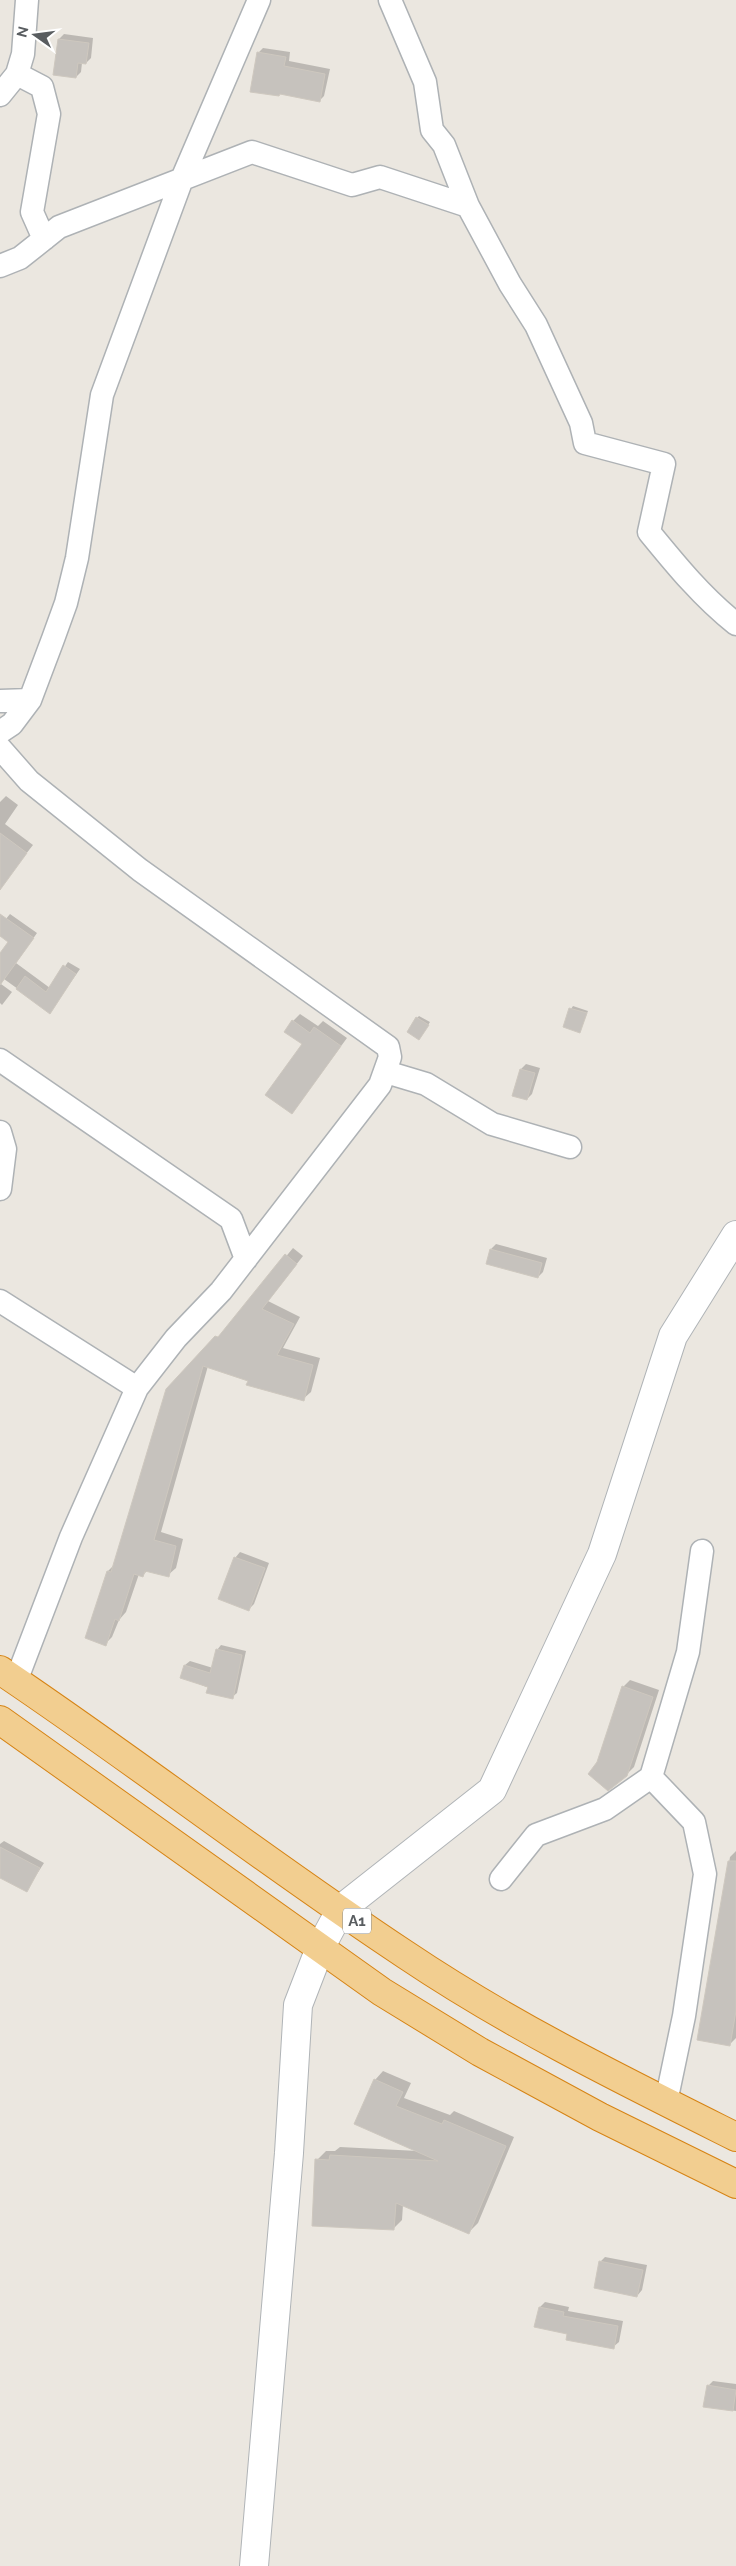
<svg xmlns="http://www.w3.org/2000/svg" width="736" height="2566" viewBox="0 0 736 2566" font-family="Raleway,sans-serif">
<rect width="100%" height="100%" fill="#ebe7e0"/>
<path fill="#0003" d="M64,34L93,38L91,58L86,63H82L81,72L76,77L54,74L59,39Z
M263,48L290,52L289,61L330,69L324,96L319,101L258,53Z
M6,796L18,805L5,824L33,845L0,887V802Z
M10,914L37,933L16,963L50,988L68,962L80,969L50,1012L4,979L1,984L12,992L2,1005L0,1003V955L10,942L0,935V926Z
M573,1006L588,1011L580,1031L571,1009Z
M300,1014L318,1026L323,1021L347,1038L292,1113L304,1044L293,1021Z
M419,1016L430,1022L421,1036L417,1018Z
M526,1064L540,1068L532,1094L527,1099L521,1069Z
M496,1244L547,1258L543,1272L538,1277L491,1249Z
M293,1248L303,1256L268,1301L300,1317L283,1348L320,1358L311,1392L303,1399L208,1366L161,1532L183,1539L176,1568L168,1575L148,1570L143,1575L139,1574L126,1612L119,1620L112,1637L105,1644L108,1571L114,1565L167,1390L225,1330Z
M240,1552L269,1563L254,1604L249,1609L235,1558Z
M221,1645L246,1651L237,1693L232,1697L181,1677L185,1665L190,1661L213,1668L217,1650Z
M630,1680L659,1690L634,1767L626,1775L598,1763L623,1687Z
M4,1841L44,1863L26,1891L0,1876V1844Z
M736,1851V2038L730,2044L699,2039L730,1857Z
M383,2071L411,2083L404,2098L450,2115L454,2111L514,2137L478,2223L469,2232L403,2205L402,2220L393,2229L317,2160L326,2151H335L340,2147L418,2151L375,2080Z
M605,2257L647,2265L642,2290L637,2296L600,2262Z
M545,2302L569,2307L568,2311L623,2321L619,2342L613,2347L568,2333L536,2326L540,2307Z
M713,2381L736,2384V2411L705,2406L708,2386Z"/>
<path fill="#c6c2bd" stroke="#cec8bf" d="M58,39L89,43L86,64L78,63L76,78L53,75Z
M257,52L286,57L284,66L325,74L320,102L280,94L279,96L250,92Z
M0,833L27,853L0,890Z
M0,914L34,938L0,985V953L8,942L0,936Z
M63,965L76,974L50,1014L16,989L25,976L46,992Z
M569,1008L587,1013L580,1033L563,1027Z
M416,1017L429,1025L419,1040L407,1032Z
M292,1020L310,1033L314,1027L341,1046L292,1114L265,1095L302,1044L284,1032Z
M520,1069L535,1073L527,1100L512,1096Z
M490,1249L542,1263L538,1278L486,1264Z
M285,1254L297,1264L262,1309L294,1324L277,1355L313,1365L304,1401L246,1385L248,1381L203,1366L154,1540L176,1546L169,1577L145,1571L143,1577L134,1574L119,1621L115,1619L106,1646L85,1638L107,1571L111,1572L166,1389L215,1336L218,1337Z
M234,1557L265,1568L249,1611L218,1599Z
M216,1649L242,1655L233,1699L206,1693L208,1687L180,1678L184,1665L210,1673Z
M622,1686L653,1697L627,1776L608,1791L588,1774L597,1762Z
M0,1847L40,1868L27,1892L0,1878Z
M728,1861H736V2011L730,2046L697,2040Z
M374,2079L403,2092L396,2106L442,2124L444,2120L506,2146L469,2234L396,2203L394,2230L312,2226L315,2159L329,2160L330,2155L438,2161L354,2124Z
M599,2261L643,2270L637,2297L594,2288Z
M539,2307L564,2312L563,2316L618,2326L614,2349L566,2340L567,2334L534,2327Z
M707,2385L736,2390L733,2411L703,2407Z"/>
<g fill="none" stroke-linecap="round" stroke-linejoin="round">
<g stroke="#aeb2b5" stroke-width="25">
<path id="street" d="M390,0L425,82L432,130L444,145L468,206L510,284L536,325L581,423L585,443L664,464L649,532C676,565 702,597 736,624
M17,74L42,87L49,114L32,212L44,239
M0,95L17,74L23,54L27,0
M0,266L20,258L59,227L252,152L352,185L380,177L468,206
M0,701L30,700
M0,732L12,724L30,700L53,639L66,603L77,558L102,395L182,179L259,0
M0,748L29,781L140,870L388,1047L390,1057L380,1085L221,1291L176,1338L137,1388L71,1537L16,1681
M0,1060L231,1219L246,1259
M386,1072L426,1084L492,1124L570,1147
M0,1132L5,1149L0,1189
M0,1301L137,1388
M651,1777L694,1822L705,1874L684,2016L666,2102
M501,1879L536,1835L605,1809L651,1777L688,1652L702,1551"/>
</g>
<g stroke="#b0b4b7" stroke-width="30">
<path id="secondary" d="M254,2566L289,2153L298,2005L320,1948L341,1909L492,1790L602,1554L673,1336L736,1235"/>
</g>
<g stroke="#d68415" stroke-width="30">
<path id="highway" d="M0,1670C137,1762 268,1864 406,1955C510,2025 624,2081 736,2137
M0,1720L382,1992L480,2052L600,2117L736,2184"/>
</g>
<use href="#street" stroke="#fff" stroke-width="22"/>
<use href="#secondary" stroke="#fff" stroke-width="28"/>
<use href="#highway" stroke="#f2ce90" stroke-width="28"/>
</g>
<g text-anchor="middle" stroke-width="4" stroke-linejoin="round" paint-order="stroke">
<rect fill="#fff" stroke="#8b8e90" stroke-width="1" x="343" y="1908.5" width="28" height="25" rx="4"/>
<g font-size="15" font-weight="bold" fill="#595d60">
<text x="357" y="1926">A1</text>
</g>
</g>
<g transform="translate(35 35) rotate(284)" stroke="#ffffff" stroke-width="4" paint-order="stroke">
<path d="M0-4L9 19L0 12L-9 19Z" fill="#595d60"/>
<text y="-8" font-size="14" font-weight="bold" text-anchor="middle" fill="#595d60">N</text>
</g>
</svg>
